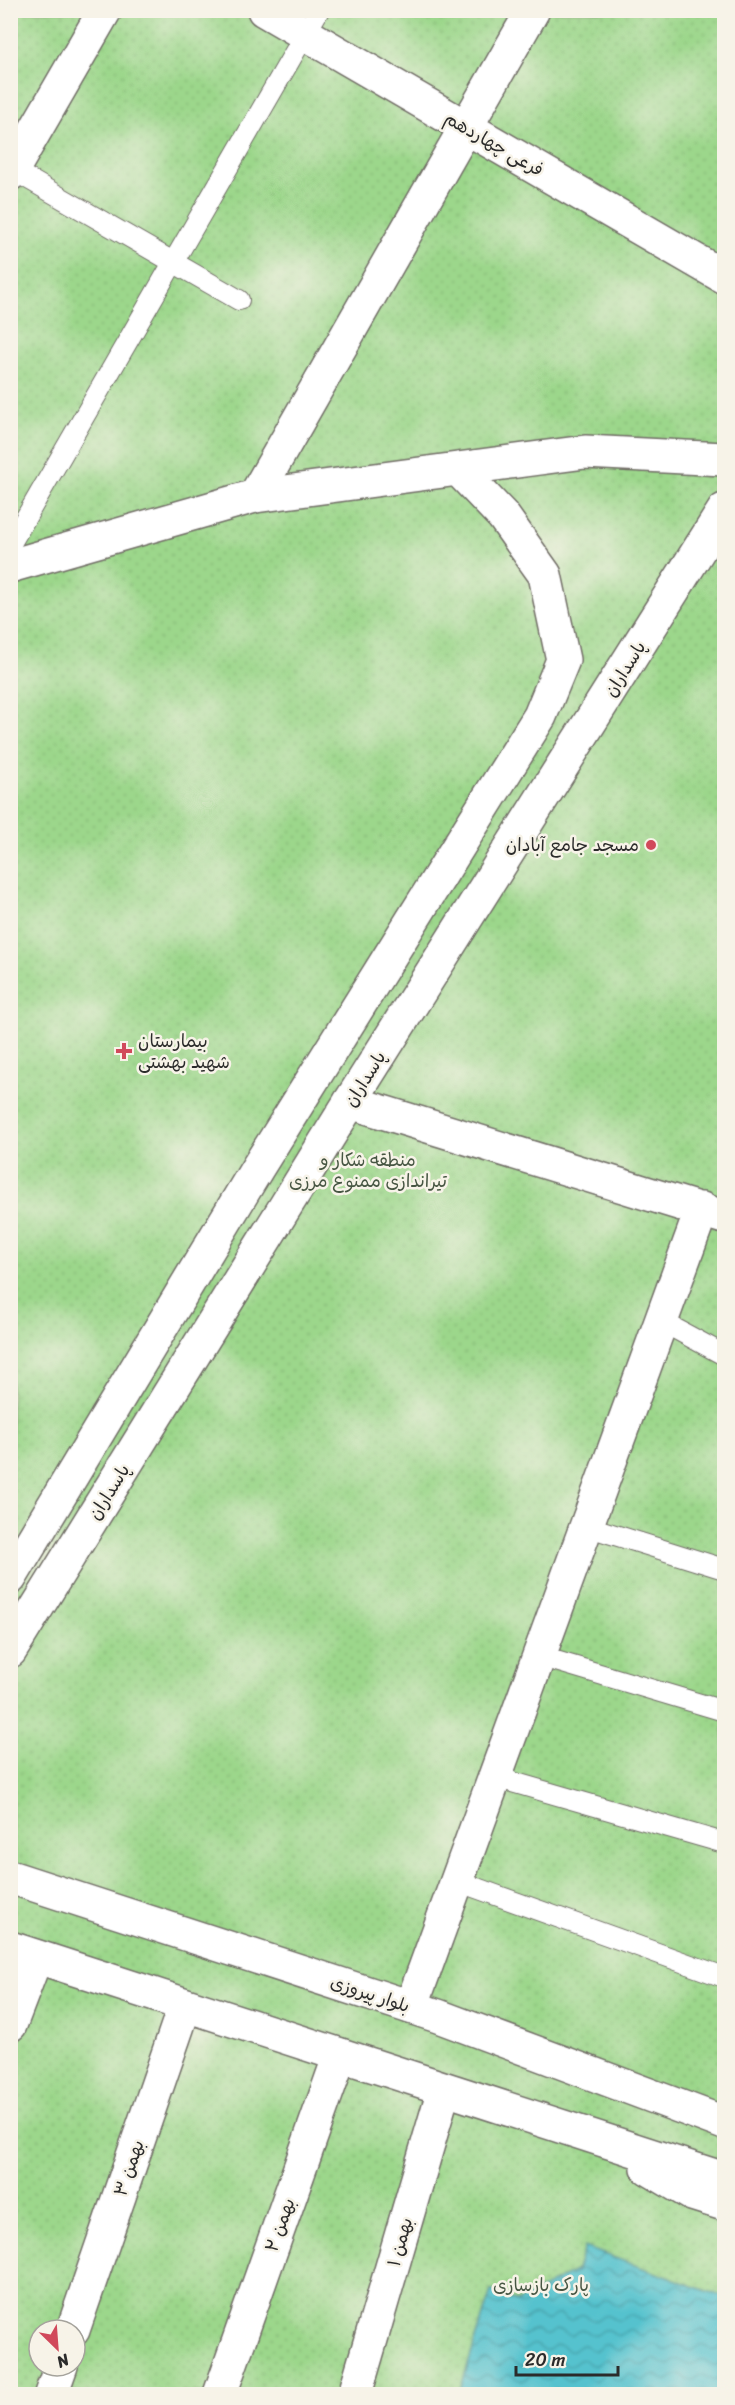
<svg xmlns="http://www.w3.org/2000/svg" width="735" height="2405" viewBox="0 0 735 2405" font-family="Sriracha,'Playpen Sans Arabic',sans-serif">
<defs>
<pattern id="green-dots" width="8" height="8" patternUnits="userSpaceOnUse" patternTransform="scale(1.5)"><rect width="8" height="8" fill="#9cd78b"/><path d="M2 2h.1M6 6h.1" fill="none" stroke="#87b978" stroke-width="1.8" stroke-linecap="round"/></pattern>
<pattern id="water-waves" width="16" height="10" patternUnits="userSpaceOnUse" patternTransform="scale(1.5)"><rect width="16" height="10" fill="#55c2ce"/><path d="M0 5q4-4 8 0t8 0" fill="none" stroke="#479ea7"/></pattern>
</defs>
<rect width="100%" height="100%" fill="#f7f3e8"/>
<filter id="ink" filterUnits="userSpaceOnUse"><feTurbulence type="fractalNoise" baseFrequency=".0167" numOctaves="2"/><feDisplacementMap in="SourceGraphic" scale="12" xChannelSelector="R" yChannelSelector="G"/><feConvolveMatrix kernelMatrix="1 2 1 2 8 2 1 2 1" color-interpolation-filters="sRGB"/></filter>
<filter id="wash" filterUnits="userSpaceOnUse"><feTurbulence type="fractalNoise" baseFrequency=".008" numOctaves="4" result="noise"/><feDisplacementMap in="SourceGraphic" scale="24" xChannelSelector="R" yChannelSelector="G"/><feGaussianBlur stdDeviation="1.35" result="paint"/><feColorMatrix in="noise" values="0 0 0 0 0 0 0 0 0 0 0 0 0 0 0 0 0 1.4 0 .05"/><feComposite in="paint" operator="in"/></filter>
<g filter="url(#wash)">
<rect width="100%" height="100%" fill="#f4e8d4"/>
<path fill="url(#green-dots)" stroke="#64815b" stroke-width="1.5" fill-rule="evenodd" d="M11,11H724V2394H11ZM39,2330H75V2366H39Z"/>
<path fill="url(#water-waves)" stroke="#40767c" stroke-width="1.5" d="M584,2247L724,2297V2394H459L491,2290L517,2302L577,2270Z"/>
</g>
<g filter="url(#ink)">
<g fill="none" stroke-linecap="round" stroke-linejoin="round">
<g stroke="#716d66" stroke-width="22">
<path id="lane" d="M13,170L239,300
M10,545L319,10
M661,1321L724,1355
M586,1526L724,1569
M539,1656L724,1711
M495,1777L724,1843
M457,1881L724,1977"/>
</g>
<g stroke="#716d66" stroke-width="36">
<path id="street" d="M264,10L724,277
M255,496L533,10
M350,1102L724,1217
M411,2007L702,1209
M10,2025L36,1957
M73,2330L185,2005
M51,2394L61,2366
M220,2394L340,2055"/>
</g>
<g stroke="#716d66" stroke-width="36">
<path id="secondary" d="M10,174L105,10
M10,566L255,496L585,452L724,459
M10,1578L258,1167L540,716L563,660L545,575L503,516L458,469
M10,1651L350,1102L724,510
M355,2394L444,2089"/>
</g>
<g stroke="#716d66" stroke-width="36">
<path id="primary" d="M10,1877L438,2016L724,2123
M10,1948L724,2179
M648,2168L692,2194L724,2204"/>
</g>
<use href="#lane" stroke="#fff" stroke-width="20"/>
<use href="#street" stroke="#fff" stroke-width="33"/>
<use href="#secondary" stroke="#fff" stroke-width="33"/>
<use href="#primary" stroke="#fff" stroke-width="33"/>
</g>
</g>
<g fill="#d1495b" stroke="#f7f3e8" stroke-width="2">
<circle cx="651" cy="845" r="6"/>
<path d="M121 1042h6v6h6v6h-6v6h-6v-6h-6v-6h6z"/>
</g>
<g text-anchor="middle" stroke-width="5" stroke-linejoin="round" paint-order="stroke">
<g font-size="18" fill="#2b2b2b" stroke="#f7f3e8">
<text transform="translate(494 144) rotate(30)" y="6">فرعی چهاردهم</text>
<text transform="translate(625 669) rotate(-58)" y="6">پاسداران</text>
<text transform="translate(365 1079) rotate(-58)" y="6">پاسداران</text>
<text transform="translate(109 1492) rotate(-58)" y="6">پاسداران</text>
<text transform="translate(370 1994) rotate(18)" y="6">بلوار پیروزی</text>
<text transform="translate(129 2168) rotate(-71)" y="6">بهمن ۳</text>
<text transform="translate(280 2225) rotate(-70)" y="6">بهمن ۲</text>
<text transform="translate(400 2242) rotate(-74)" y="6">بهمن ۱</text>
</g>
<g font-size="18" fill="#2b2b2b" stroke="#f7f3e8" text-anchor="end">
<text x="639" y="851">مسجد جامع آبادان</text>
<text x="138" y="1047" text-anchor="start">بیمارستان<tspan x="138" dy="21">شهید بهشتی</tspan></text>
</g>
<g font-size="18" fill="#475643" stroke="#f7f3e8">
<text x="368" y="1166">منطقه شکار و<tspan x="368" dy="21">تیراندازی ممنوع مرزی</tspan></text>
<text x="541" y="2291">پارک بازسازی</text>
</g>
</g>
<rect width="735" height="2405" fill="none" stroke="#f7f3e8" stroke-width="36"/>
<g transform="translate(57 2348) rotate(155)"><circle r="28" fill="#f7f3e8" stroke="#a5a39c" stroke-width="1.5"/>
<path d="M0-4.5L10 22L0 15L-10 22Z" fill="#d1495b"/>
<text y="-9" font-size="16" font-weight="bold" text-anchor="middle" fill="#2b2b2b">N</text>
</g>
<path d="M516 2366v9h102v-9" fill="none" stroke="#2b2b2b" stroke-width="3"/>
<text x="525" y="2366" font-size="18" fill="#2b2b2b" stroke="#f7f3e8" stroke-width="4.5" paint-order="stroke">20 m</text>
</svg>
